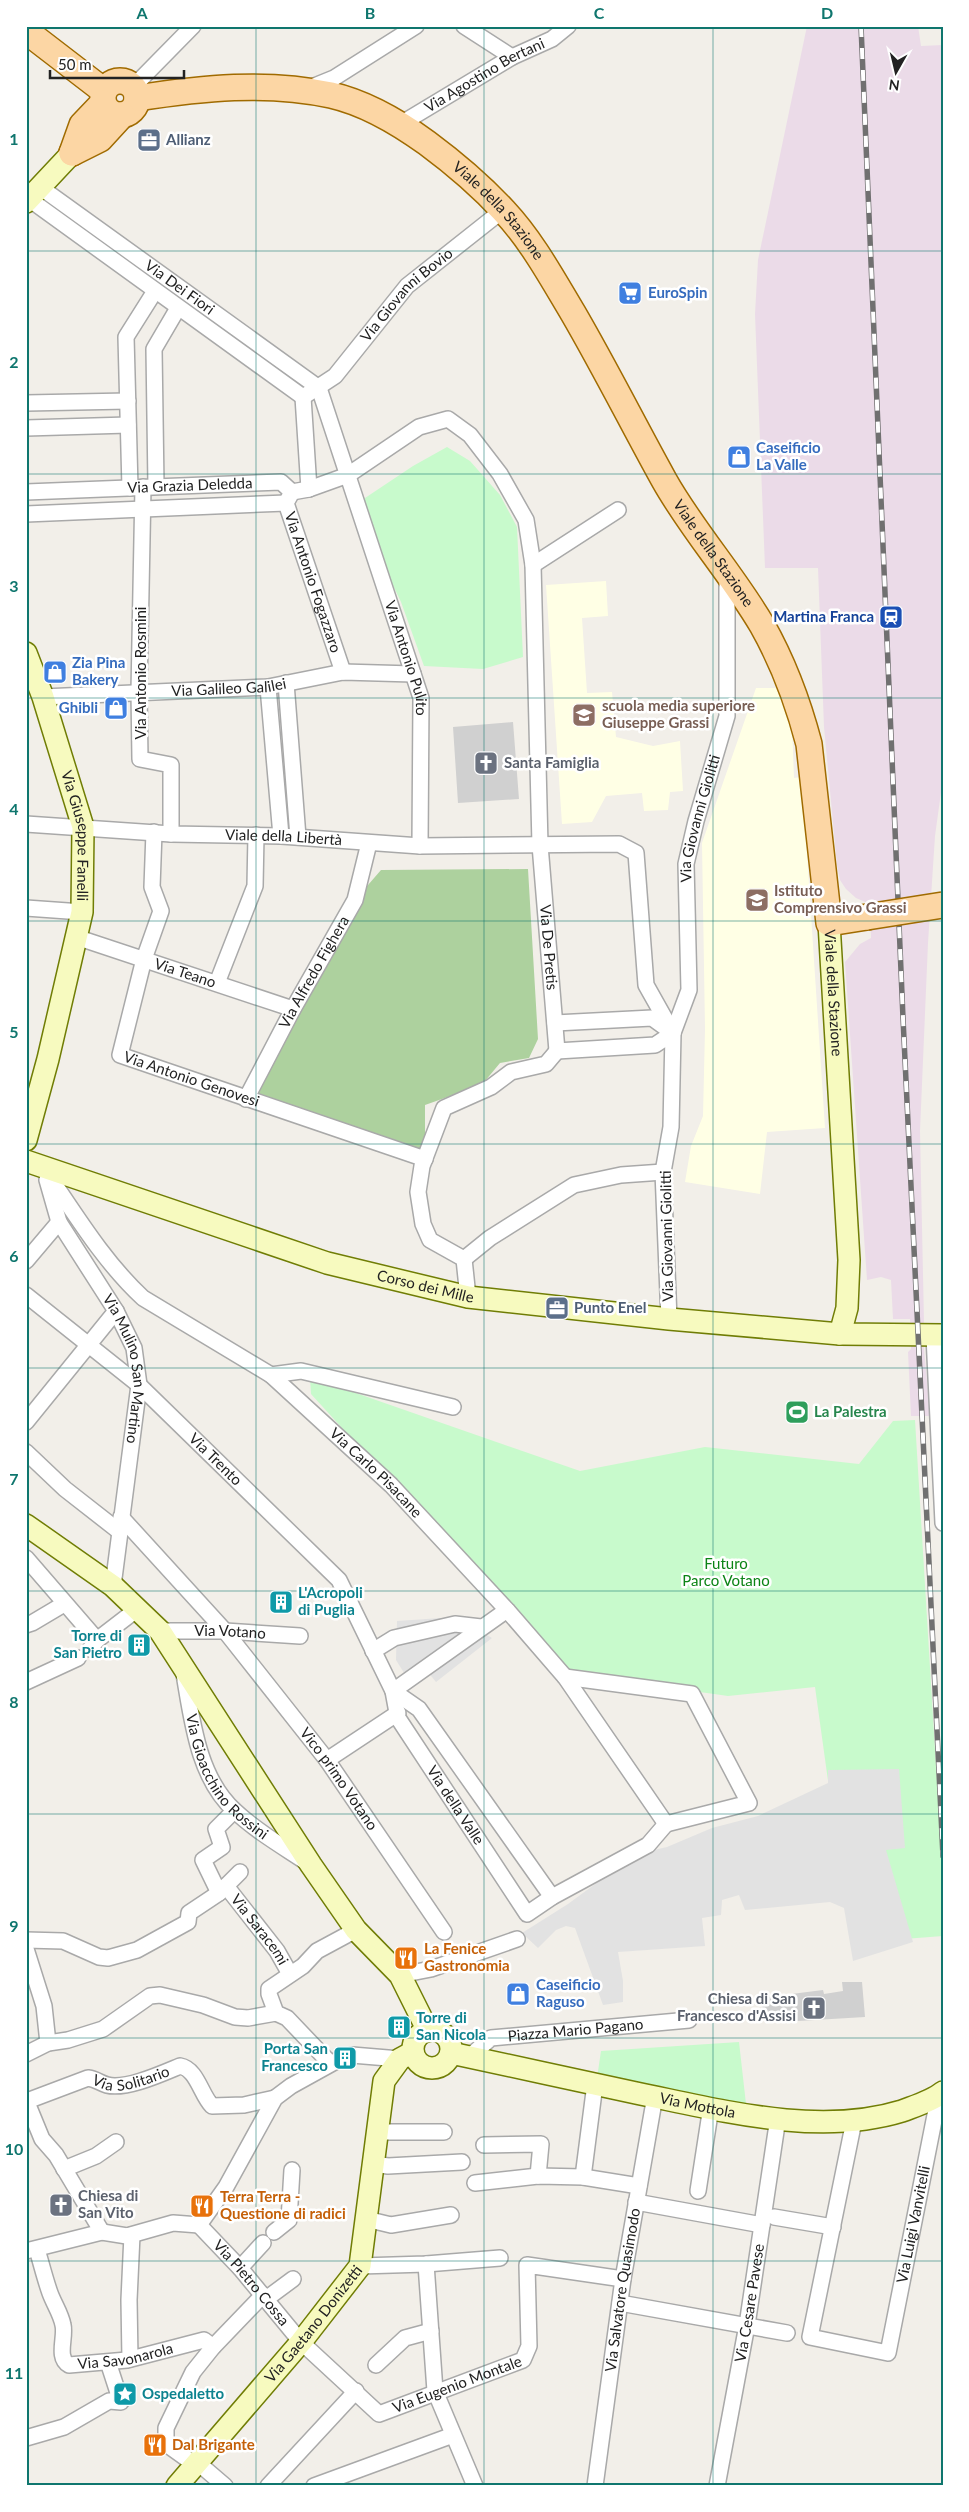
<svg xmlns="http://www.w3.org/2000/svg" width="969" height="2512" viewBox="0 0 969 2512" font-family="Lato,sans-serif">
<rect width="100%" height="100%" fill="#f2efe9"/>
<path fill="#ebdbe8" d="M807,26H918L921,46L943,45V778L935,836L928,943L920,1131L924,1322L922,1326L930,1416H911L908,1352L911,1349L910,1319H893L891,1280L881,1277L867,1280L845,962L860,944L871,938L870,904L856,898L846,889L840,880L837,865L824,727L818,568H765L755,314L758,260Z"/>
<path fill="#ffffe5" d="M606,581L608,616L582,618L587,693L612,692L616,737L653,746L680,741L683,791L670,792L668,810L644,811L642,793L606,796L592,822L562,824L546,585Z
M756,688H776L792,725L794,778L802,777L825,1128L767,1132L760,1194L685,1182L691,1146L703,1116L705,1029L702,843Z"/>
<path fill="#d0d0d0" d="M513,722L519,799L458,803L453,727Z
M842,1982H862L865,2017L765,2023L761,1998L823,1990L824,1994L843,1991Z"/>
<path fill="#add19e" d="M528,869L538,1039L529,1058L500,1063L485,1081L470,1089L425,1105V1159L246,1099L355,900L381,870Z"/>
<path fill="#c8facc" d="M447,447L470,461L500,495L517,527L523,657L483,669L424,666L401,602L362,521L365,498L413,466Z
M310,1377L580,1471L705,1447L859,1464L893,1421L915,1420L943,1882V1936L891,1940L830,1795L815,1687L728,1696L566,1673L311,1394Z
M739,2042L746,2104L597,2078L601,2051Z"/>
<path fill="#e2e2e2" d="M456,1617L492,1638L436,1682L423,1666L406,1676L396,1660L397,1621Z
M899,1769L905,1848L886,1850L913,1942L853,1961L844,1908L830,1902L745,1910L739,1895L722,1900L721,1915L702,1918L705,1946L618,1952L623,1981V2002L603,2005L575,1928L566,1926L556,1930L538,1948L522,1933L568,1904L636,1854L667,1847L712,1828L758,1816L828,1783V1770Z"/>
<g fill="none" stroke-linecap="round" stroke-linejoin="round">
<g stroke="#a9a9a9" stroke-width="18">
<g id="street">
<path d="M464,26L512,57"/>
<path d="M133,87L193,26"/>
<path d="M307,89L334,78L416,26"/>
<path id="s1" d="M399,125L512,57L552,39L568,26"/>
<path id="s2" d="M40,187L319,388L421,698L420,846"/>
<path id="s3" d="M29,199L303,397L335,376L407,286L503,210"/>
<path d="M303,397L309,489"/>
<path d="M26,403L128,401"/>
<path d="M26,428L128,425"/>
<path d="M156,486L154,349L178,308"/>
<path d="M143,487L139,692L140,759L171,765V834"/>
<path d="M130,488L126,337L155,291"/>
<path id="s4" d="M26,492L281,482L292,492"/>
<path id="s5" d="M292,492L309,489L348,475L419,427L448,419L470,435L500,474L526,520L533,565L540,845L557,1051"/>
<path id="s6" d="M291,494L286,503L343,672"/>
<path d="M26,514L286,503"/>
<path d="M533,565L618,510"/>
<path d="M286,683L298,837"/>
<path d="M268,687L281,836"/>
<path id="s7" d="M43,697L268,687L343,672L413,674"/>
<path id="s8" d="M26,824L171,834L281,836L420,846L619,844L636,853L646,985L673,1033"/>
<path id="s9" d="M154,832L152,887L161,911L144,959L120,1055L425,1159"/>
<path d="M26,908L82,912"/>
<path id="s10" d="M76,937L293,1009"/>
<path d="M217,983L255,886L256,835"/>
<path d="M555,1023L652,1018L670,1031"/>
<path d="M557,1051L655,1045L673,1033"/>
<path id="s11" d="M246,1099L293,1009L355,900L369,843"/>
<path id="s12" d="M43,1167C74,1212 103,1261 143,1298L271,1375L391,1485L507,1610L565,1677L666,1824"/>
<path id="s13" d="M47,1180L59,1222L116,1311L134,1348L139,1385L113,1586"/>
<path d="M464,1259L490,1238L574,1185L621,1175L663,1172"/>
<path d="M26,1261L59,1222"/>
<path id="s14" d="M26,1295L139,1385L339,1580L393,1691L398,1718L527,1914L552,1897L648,1845L666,1824"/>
<path d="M468,1297L464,1259L430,1240L423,1224L418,1192L422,1166L444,1108L491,1087L511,1072L546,1064L557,1051"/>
<path id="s15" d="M669,1319L663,1172L671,1127L673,1033L689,990L686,864L696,821L727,716V573"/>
<path d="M934,1336L943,1523"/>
<path d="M271,1375L301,1371L453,1407"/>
<path d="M26,1422L116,1311"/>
<path d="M26,1452L65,1489L120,1532"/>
<path id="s16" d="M121,1517L225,1631L327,1760L444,1932"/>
<path d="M26,1558L97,1640"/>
<path d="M507,1610L393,1691L419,1709L552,1897"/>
<path d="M26,1625L32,1623L64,1604"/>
<path id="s17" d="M160,1631H225L300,1636"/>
<path d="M90,1649L97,1640L136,1610"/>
<path d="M373,1651L394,1638L455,1624L481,1627"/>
<path id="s18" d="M184,1674C192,1720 198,1778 235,1811C256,1831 282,1846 306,1862"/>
<path d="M565,1677L692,1694L749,1803L666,1824"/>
<path d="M26,1682L78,1658"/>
<path d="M327,1760L398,1713"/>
<path id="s19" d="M226,1886L277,1951L290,1974"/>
<path d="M219,1893L203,1860L222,1847L216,1829L234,1811"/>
<path d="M26,1940L63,1941L99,1957L108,1958L137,1950L188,1922L189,1913L219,1893L240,1872"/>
<path d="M26,1949L44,2006L48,2043"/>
<path d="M400,1975L431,1969L517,1939"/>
<path d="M26,2054L48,2043L68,2040L103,2029L150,1996L160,1995L203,2005L235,2017L248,2018L276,2013"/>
<path d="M352,2055L400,2059"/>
<path id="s20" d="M469,2057L491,2038L689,2020"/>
<path d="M330,2063L287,2018L276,2013L269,1994V1989L303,1966L317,1951L356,1930"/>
<path d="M26,2100L42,2139L56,2155L102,2232"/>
<path id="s21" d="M27,2101L88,2078C96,2079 100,2083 107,2085C126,2090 163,2073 180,2066C197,2069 201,2095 212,2106L244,2105L275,2098"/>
<path id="s22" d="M854,2121L810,2337L888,2353L939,2095"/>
<path d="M377,2132H444"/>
<path d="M484,2145L541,2144L538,2176"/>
<path d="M373,2164L388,2166L462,2162"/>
<path d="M64,2169L96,2156L116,2142"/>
<path d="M583,2177L595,2084"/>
<path d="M475,2183L538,2176L583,2177L639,2186"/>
<path d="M698,2191L711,2107"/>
<path d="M636,2202L762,2225"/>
<path d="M774,2217L833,2227"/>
<path d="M366,2219L391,2225L451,2215"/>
<path id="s23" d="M199,2225L240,2268L301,2342L379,2414L523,2360L529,2346L527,2265L623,2279"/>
<path d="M274,2232L289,2220L292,2170"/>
<path id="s24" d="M37,2249C41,2263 45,2279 50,2293C54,2304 61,2314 63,2325C66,2337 56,2358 69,2365L127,2360L204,2340L213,2347"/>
<path d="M26,2251L102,2232L127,2236L173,2223L199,2225L226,2187L275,2098L291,2086L338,2060"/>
<path d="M426,2264L435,2391L475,2486"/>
<path d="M360,2266L426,2264L500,2258"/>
<path d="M240,2268L263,2243"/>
<path d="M266,2299L293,2279"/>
<path d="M620,2303L787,2333"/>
<path d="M130,2359L129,2300L132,2235"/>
<path d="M376,2365L405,2338L431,2331"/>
<path d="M26,2438L64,2427L109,2401L121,2402L108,2362"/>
<path d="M197,2462L225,2486"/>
<path d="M194,2464L166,2444V2428L193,2372L213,2347L263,2295"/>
<path d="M268,2486L356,2391"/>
<path d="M314,2486L453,2435"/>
<path id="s25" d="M595,2486L623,2279L655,2096"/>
<path id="s26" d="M717,2486L747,2325L778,2118"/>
</g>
</g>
<g stroke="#707d05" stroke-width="24">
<g id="secondary">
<path d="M26,202L72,153"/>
<path id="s27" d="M26,653L43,697L83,827L82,912L48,1059L26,1140"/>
<path id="s28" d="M829,923L849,1260L847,1308L840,1334"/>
<path id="s29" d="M26,1161L327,1263L468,1297L669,1319L840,1334L943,1335"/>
<path d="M26,1525L113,1586L160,1631L311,1865L356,1930L400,1975L428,2031"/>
<circle cx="432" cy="2049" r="19"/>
<path id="s30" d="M451,2053C513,2066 574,2080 636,2093C720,2110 818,2137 902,2111C915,2106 932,2101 943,2092"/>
<path id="s31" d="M177,2486L301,2342L360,2266L384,2081L400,2059L413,2052"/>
</g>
</g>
<g stroke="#a06b00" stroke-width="28">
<g id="primary">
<path d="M26,31L104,91"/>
<circle cx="120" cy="98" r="17"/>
<path id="s32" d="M137,98C202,88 266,81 331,95C366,103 398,122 427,143C454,163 481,186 504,211C532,241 552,278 573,313C605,368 633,424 664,480C692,530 732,574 762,625C783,662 798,702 809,744L829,923L867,917"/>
<path d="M72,153L100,139L122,115"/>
<path d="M72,153L82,125L103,103"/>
</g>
</g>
<use href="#street" stroke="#fff" stroke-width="15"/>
<use href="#secondary" stroke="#f7fabf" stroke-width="21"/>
<use href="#primary" stroke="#fcd6a4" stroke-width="25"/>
<g stroke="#707070" stroke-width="5.5">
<path id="rail" d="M861,26L903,1018L943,1856"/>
</g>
<use href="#rail" stroke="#fff" stroke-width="4" stroke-dasharray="11" stroke-linecap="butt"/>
<g stroke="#a06b00" stroke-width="28" stroke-linecap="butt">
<path id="primary-bridge" d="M867,917L943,905"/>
</g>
<use href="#primary-bridge" stroke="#fcd6a4" stroke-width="25"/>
</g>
<path fill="none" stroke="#0f766e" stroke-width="1" stroke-opacity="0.55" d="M256,26V2486M484,26V2486M713,26V2486M26,251H943M26,474H943M26,698H943M26,921H943M26,1144H943M26,1368H943M26,1591H943M26,1814H943M26,2038H943M26,2261H943"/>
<defs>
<g id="office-square" transform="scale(1.25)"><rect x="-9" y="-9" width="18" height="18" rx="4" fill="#5c6f8a" stroke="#fff"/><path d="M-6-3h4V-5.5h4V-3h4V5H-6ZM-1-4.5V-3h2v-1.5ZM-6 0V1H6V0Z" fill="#fff"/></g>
<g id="supermarket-square" transform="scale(1.25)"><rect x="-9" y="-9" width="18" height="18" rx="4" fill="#3f7fe0" stroke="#fff"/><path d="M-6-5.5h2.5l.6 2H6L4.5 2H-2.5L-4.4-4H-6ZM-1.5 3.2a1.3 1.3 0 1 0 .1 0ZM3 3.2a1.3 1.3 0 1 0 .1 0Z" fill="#fff"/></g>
<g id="shop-square" transform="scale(1.25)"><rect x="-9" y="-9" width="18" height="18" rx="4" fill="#3f7fe0" stroke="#fff"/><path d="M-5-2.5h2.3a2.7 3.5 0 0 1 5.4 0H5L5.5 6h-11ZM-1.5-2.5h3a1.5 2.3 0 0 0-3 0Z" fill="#fff"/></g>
<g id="station-square" transform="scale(1.25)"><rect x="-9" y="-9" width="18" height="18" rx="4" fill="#1a4fb4" stroke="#fff"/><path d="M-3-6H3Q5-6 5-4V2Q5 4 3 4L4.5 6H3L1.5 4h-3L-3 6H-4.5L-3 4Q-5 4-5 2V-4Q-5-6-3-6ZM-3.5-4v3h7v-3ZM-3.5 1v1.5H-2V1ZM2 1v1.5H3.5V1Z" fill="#fff"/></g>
<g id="school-square" transform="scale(1.25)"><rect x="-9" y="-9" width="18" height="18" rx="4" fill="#8d6e63" stroke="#fff"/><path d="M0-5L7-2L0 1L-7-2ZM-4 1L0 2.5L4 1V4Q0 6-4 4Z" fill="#fff"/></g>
<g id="church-square" transform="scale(1.25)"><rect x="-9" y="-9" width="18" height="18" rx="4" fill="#6b7280" stroke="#fff"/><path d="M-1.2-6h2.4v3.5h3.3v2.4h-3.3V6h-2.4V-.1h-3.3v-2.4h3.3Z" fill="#fff"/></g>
<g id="stadium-square" transform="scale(1.25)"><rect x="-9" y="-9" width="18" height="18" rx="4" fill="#2e9e5b" stroke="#fff"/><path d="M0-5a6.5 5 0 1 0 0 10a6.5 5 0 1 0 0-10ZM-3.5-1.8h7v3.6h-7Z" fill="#fff"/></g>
<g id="building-square" transform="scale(1.25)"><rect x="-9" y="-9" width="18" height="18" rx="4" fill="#0f9aa8" stroke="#fff"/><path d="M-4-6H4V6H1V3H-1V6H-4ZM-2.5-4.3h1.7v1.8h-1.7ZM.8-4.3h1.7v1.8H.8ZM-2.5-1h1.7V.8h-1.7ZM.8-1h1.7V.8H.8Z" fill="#fff"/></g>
<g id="restaurant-square" transform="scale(1.25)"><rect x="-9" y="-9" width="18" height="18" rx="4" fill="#e8710a" stroke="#fff"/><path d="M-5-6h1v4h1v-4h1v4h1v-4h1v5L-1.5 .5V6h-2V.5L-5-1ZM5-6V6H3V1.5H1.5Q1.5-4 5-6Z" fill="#fff"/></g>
<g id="sight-square" transform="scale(1.25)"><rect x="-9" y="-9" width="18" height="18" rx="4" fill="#0f9aa8" stroke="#fff"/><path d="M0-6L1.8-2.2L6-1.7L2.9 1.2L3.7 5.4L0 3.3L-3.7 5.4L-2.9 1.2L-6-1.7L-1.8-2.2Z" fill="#fff"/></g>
</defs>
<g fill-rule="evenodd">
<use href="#office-square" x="149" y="140"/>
<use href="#supermarket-square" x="630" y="293"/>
<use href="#shop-square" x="739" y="457"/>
<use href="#station-square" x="891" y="617"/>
<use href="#shop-square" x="55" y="672"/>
<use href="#shop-square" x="116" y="708"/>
<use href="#school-square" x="584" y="715"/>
<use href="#church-square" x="486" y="763"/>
<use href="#school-square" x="757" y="900"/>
<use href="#office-square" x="557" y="1308"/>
<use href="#stadium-square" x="797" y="1412"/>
<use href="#building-square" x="281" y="1602"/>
<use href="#building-square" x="139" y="1645"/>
<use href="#restaurant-square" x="406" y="1958"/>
<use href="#shop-square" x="518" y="1994"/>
<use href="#church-square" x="814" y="2008"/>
<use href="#building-square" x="399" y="2027"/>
<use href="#building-square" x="345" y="2058"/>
<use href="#church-square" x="61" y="2205"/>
<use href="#restaurant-square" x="202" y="2206"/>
<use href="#sight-square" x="125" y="2394"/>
<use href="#restaurant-square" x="155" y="2445"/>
</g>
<g text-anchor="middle" stroke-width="5" stroke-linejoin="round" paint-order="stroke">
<g font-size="15" fill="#222" stroke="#fff">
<text dy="5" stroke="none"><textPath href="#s1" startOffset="99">Via Agostino Bertani</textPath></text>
<text dy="5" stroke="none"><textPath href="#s32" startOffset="402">Viale della Stazione</textPath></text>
<text dy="5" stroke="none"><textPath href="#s2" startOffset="172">Via Dei Fiori</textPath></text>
<text dy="5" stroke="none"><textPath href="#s3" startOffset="485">Via Giovanni Bovio</textPath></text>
<text dy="5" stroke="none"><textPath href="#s4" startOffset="164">Via Grazia Deledda</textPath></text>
<text dy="5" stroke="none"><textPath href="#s32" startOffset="808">Viale della Stazione</textPath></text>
<text dy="5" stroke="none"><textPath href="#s6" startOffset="94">Via Antonio Fogazzaro</textPath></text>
<text dy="5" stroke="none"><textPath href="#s2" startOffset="628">Via Antonio Pulito</textPath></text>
<text transform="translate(141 673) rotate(-90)" y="5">Via Antonio Rosmini</text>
<text dy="5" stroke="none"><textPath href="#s7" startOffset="186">Via Galileo Galilei</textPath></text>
<text dy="5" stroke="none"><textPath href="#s15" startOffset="506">Via Giovanni Giolitti</textPath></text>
<text dy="5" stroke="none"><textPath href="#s27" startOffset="191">Via Giuseppe Fanelli</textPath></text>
<text dy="5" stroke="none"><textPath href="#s8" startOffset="258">Viale della Libertà</textPath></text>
<text dy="5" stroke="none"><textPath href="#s5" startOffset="732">Via De Pretis</textPath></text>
<text dy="5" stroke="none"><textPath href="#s10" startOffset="115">Via Teano</textPath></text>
<text dy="5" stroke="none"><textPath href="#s11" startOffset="144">Via Alfredo Fighera</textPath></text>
<text dy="5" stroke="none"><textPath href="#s28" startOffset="70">Viale della Stazione</textPath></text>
<text dy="5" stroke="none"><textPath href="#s9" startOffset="306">Via Antonio Genovesi</textPath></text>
<text transform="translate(667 1236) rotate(-91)" y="5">Via Giovanni Giolitti</text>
<text dy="5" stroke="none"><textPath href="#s29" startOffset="419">Corso dei Mille</textPath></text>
<text dy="5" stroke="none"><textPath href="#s13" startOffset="209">Via Mulino San Martino</textPath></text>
<text dy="5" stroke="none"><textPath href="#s14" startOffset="251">Via Trento</textPath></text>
<text dy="5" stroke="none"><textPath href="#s12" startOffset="458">Via Carlo Pisacane</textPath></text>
<text dy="5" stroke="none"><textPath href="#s17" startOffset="70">Via Votano</textPath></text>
<text dy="5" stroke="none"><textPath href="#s18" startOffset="115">Via Gioacchino Rossini</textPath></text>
<text dy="5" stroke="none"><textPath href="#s16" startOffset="341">Vico primo Votano</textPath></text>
<text dy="5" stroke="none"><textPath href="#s14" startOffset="679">Via della Valle</textPath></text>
<text dy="5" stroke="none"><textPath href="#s19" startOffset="55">Via Saracemi</textPath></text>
<text dy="5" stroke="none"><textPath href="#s20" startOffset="114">Piazza Mario Pagano</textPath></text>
<text dy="5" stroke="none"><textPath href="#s21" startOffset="110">Via Solitario</textPath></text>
<text dy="5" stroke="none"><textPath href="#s30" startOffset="252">Via Mottola</textPath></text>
<text dy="5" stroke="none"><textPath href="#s22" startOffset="431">Via Luigi Vanvitelli</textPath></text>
<text dy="5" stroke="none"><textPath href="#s23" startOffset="78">Via Pietro Cossa</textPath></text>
<text dy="5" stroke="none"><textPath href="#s25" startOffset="198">Via Salvatore Quasimodo</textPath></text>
<text dy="5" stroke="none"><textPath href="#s26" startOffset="186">Via Cesare Pavese</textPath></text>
<text dy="5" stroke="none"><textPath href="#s31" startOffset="212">Via Gaetano Donizetti</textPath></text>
<text dy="5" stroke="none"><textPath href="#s24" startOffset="180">Via Savonarola</textPath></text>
<text dy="5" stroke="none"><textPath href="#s23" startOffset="345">Via Eugenio Montale</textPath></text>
</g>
<g font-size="15" font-weight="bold" fill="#4e5e75" stroke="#fff" text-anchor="start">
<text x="166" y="145">Allianz</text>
<text x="574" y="1313">Punto Enel</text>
</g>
<g font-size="15" font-weight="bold" fill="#366cbe" stroke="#fff" text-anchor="start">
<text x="648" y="298">EuroSpin</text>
<text x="756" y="453">Caseificio<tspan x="756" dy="17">La Valle</tspan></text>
<text x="72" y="668">Zia Pina<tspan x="72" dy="17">Bakery</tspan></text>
<text x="98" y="713" text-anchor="end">Ghibli</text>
<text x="536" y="1990">Caseificio<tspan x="536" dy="17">Raguso</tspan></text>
</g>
<g font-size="15" font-weight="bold" fill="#164399" stroke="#fff" text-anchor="end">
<text x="874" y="622">Martina Franca</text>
</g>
<g font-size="15" font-weight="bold" fill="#785e54" stroke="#fff" text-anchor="start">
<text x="602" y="711">scuola media superiore<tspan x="602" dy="17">Giuseppe Grassi</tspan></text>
<text x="774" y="896">Istituto<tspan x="774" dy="17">Comprensivo Grassi</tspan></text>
</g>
<g font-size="15" font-weight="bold" fill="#5b616d" stroke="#fff" text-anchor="start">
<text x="504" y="768">Santa Famiglia</text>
<text x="796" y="2004" text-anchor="end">Chiesa di San<tspan x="796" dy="17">Francesco d'Assisi</tspan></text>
<text x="78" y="2201">Chiesa di<tspan x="78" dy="17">San Vito</tspan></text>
</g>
<g font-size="15" font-weight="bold" fill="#27864d" stroke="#fff" text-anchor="start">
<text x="814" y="1417">La Palestra</text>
</g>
<g font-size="15" fill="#0c8416" stroke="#fff">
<text x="726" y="1569">Futuro<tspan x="726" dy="17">Parco Votano</tspan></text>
</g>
<g font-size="15" font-weight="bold" fill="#0d838f" stroke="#fff" text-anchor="start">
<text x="298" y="1598">L'Acropoli<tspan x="298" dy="17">di Puglia</tspan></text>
<text x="122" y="1641" text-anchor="end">Torre di<tspan x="122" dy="17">San Pietro</tspan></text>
<text x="416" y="2023">Torre di<tspan x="416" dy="17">San Nicola</tspan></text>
<text x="328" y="2054" text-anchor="end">Porta San<tspan x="328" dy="17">Francesco</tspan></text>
<text x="142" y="2399">Ospedaletto</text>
</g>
<g font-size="15" font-weight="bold" fill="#c56008" stroke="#fff" text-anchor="start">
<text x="424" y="1954">La Fenice<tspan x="424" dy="17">Gastronomia</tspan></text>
<text x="220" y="2202">Terra Terra -<tspan x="220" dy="17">Questione di radici</tspan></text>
<text x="172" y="2450">Dal Brigante</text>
</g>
</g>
<rect width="969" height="2512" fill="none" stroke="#ffffff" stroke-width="55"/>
<g transform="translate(896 72) rotate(188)" stroke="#ffffff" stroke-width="4" paint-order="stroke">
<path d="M0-4L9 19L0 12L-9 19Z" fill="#222222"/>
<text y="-8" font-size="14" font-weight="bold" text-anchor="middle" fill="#222222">N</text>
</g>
<path d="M50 70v8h134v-8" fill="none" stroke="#222222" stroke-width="2.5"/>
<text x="58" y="70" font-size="15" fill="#222222" stroke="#ffffff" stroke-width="4" paint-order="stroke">50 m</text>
<rect x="28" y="28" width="914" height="2456" fill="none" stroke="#0f766e" stroke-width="2"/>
<g font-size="16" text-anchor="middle" font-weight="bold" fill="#0f766e">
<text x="142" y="19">A</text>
<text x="370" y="19">B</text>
<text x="599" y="19">C</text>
<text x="827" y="19">D</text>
<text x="14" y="145">1</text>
<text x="14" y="368">2</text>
<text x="14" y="592">3</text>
<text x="14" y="815">4</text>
<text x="14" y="1038">5</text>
<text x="14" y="1262">6</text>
<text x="14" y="1485">7</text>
<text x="14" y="1708">8</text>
<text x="14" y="1932">9</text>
<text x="14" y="2155">10</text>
<text x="14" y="2379">11</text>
</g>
</svg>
